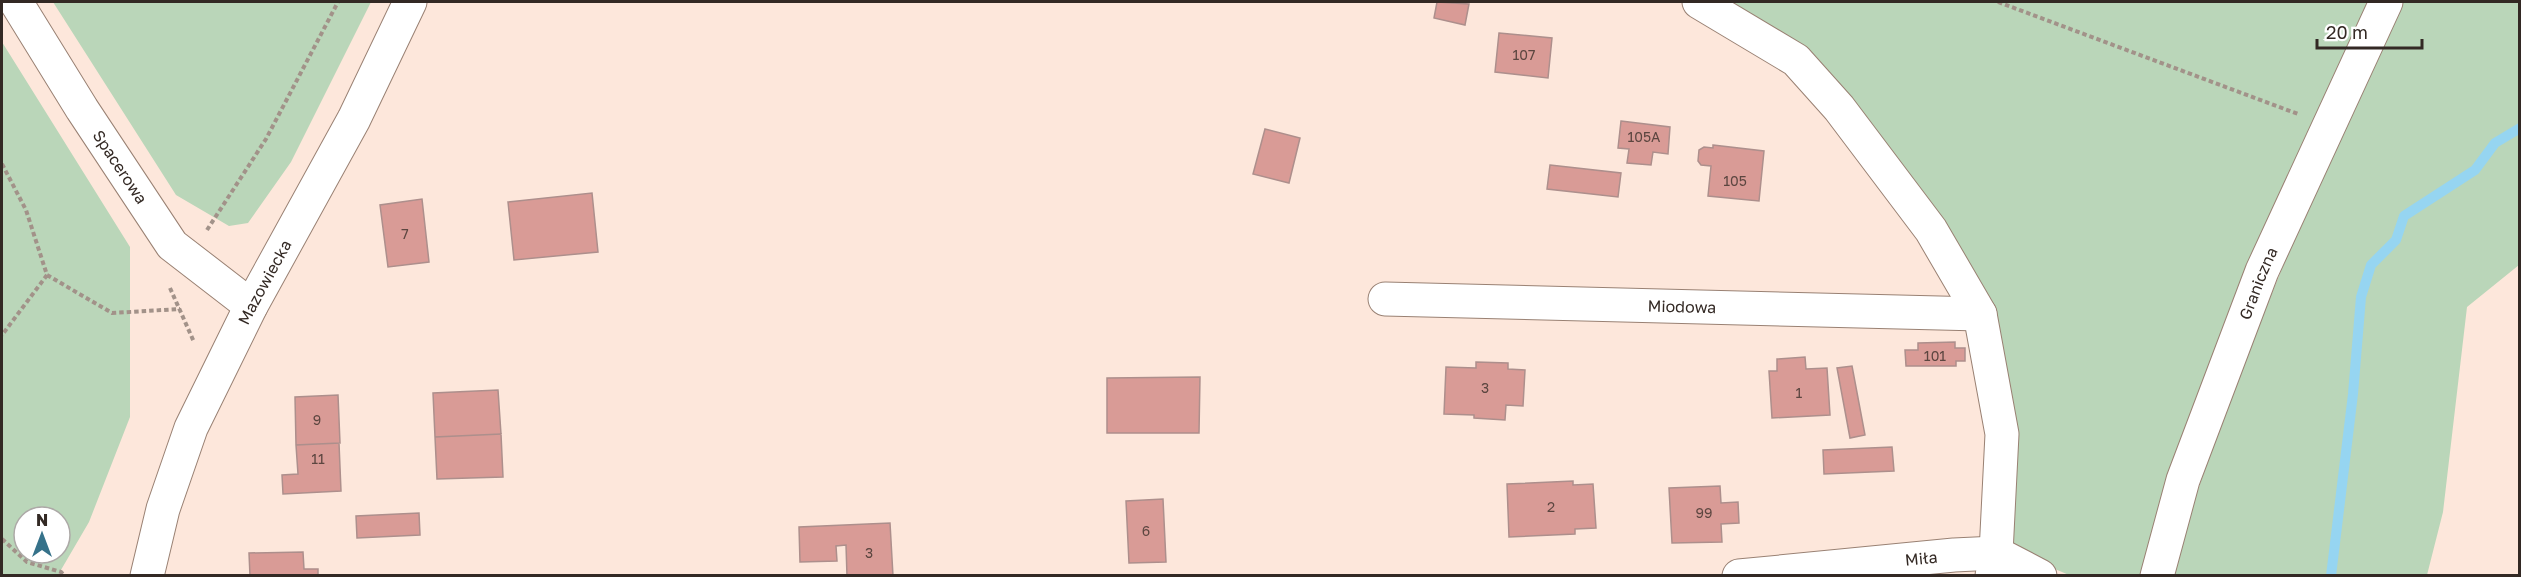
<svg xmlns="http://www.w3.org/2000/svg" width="2521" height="577" viewBox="0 0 2521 577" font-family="'Golos Text',sans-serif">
<rect width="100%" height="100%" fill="#fde7db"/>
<path fill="#bad6b9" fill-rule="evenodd" d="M53,2H371L291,162L248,223L229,226L176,195Z
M1712,2H2376L2144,575H2069L2013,551L2003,357L1874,130Z
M2400,2H2519V265L2467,307L2443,512L2427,575L2168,576L2233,389L2324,165Z
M2,42L130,247V417L89,522L58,575H2ZM24,517H60V553H24Z"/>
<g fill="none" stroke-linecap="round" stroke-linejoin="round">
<path stroke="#96d5f1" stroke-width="10" d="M2331,576L2353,394L2361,297L2371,265L2396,240L2404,216L2475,170L2495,143L2520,128"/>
</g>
<path fill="#d99b96" stroke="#ad8f8c" stroke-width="1.5" d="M1437,2L1469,4L1465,25L1434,18Z
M1499,33L1552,38L1548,78L1495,72Z
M1621,121L1670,127L1668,154L1653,152L1651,165L1627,163L1629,149L1618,148Z
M1265,129L1300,138L1289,183L1253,174Z
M1713,145L1764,151L1759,201L1708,196L1711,166L1701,165L1698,161L1699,150L1704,147L1713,148Z
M1550,165L1621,173L1618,197L1547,189Z
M592,193L598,252L514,260L508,202Z
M422,199L429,262L388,267L380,205Z
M1955,342V348H1965V361H1956V366H1906L1905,350H1918V343Z
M1805,357L1806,369L1827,368L1830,415L1772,418L1769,371H1777V359Z
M1476,362L1508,363V369L1525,370L1523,406L1506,405L1505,420L1474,418V415L1444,414L1446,367L1476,368Z
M1852,366L1865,435L1850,438L1837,368Z
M1200,377L1199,433H1107V378Z
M498,390L501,434L435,437L433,393Z
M338,395L340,443L296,445L295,397Z
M501,434L503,477L437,479L435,437Z
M339,443L341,491L283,494L282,475L298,474L296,445Z
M1892,447L1894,471L1824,474L1823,450Z
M1573,481V485L1593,484L1596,528L1575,529V534L1509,537L1507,484Z
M1720,486L1721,503L1738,502L1739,523L1721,524L1722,542L1672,543L1669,488Z
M1163,499L1166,562L1129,563L1126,501Z
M419,513L420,535L357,538L356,516Z
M890,523L893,576H847L846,545L836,546L837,561L800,562L799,527Z
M303,552L304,569H318V576H250L249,553Z"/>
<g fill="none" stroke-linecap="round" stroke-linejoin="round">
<g stroke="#998173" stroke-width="35">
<g id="minor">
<path id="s1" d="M16,2L82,109L172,245L251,306"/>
<path d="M1699,2L1796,60L1839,108L1931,230L1980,314L2002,434L1996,553L1992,576"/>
<path id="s2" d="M1385,299L1980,314"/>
<path id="s3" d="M147,576L163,509L191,428L251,306L354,119L410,2"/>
<path id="s4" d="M1739,576L1954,555L1996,553L2040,576"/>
<path id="s5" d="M2157,576L2183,480L2262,271L2386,2"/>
</g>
</g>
<path stroke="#a29289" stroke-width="4" stroke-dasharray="4.5 3" stroke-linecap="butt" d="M1998,2L2298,114
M2,164L26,210L47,275L2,335
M207,230L266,139L338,2
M47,275L112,313L180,309
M170,288L194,342
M2,539L27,562L61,572L65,576"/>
<use href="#minor" stroke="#fff" stroke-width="33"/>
</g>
<g text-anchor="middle" stroke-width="6" stroke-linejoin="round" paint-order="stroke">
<g font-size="14" fill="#5c4640">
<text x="1524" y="60">107</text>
<text x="1644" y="142">105A</text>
<text x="1735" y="186">105</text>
<text x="405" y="239">7</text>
<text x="1935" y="361">101</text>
<text x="1485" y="393">3</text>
<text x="1799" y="398">1</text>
<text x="317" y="425">9</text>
<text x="318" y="464">11</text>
<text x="1551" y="512">2</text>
<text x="1704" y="518">99</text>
<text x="1146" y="536">6</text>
<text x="869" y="558">3</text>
</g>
<g font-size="16" fill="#332924" stroke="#fff">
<text dy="6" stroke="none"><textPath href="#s1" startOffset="195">Spacerowa</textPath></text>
<text dy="6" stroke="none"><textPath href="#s3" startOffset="318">Mazowiecka</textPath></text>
<text dy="6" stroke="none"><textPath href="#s5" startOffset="310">Graniczna</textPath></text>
<text dy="6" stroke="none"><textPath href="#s2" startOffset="297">Miodowa</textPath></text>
<text dy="6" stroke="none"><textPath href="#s4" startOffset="183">Miła</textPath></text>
</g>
</g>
<rect width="2521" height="577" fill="none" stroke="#332924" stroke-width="6"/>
<g transform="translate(42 535)"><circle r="28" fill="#ffffff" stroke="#ada9a7" stroke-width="1.5"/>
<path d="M0-4.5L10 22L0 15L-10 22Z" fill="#36728a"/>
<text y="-9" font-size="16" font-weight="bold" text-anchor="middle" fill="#332924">N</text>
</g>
<path d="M2317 39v9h105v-9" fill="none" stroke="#332924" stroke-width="3"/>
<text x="2326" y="39" font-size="18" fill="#332924" stroke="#ffffff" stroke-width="4.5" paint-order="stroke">20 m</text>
</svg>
